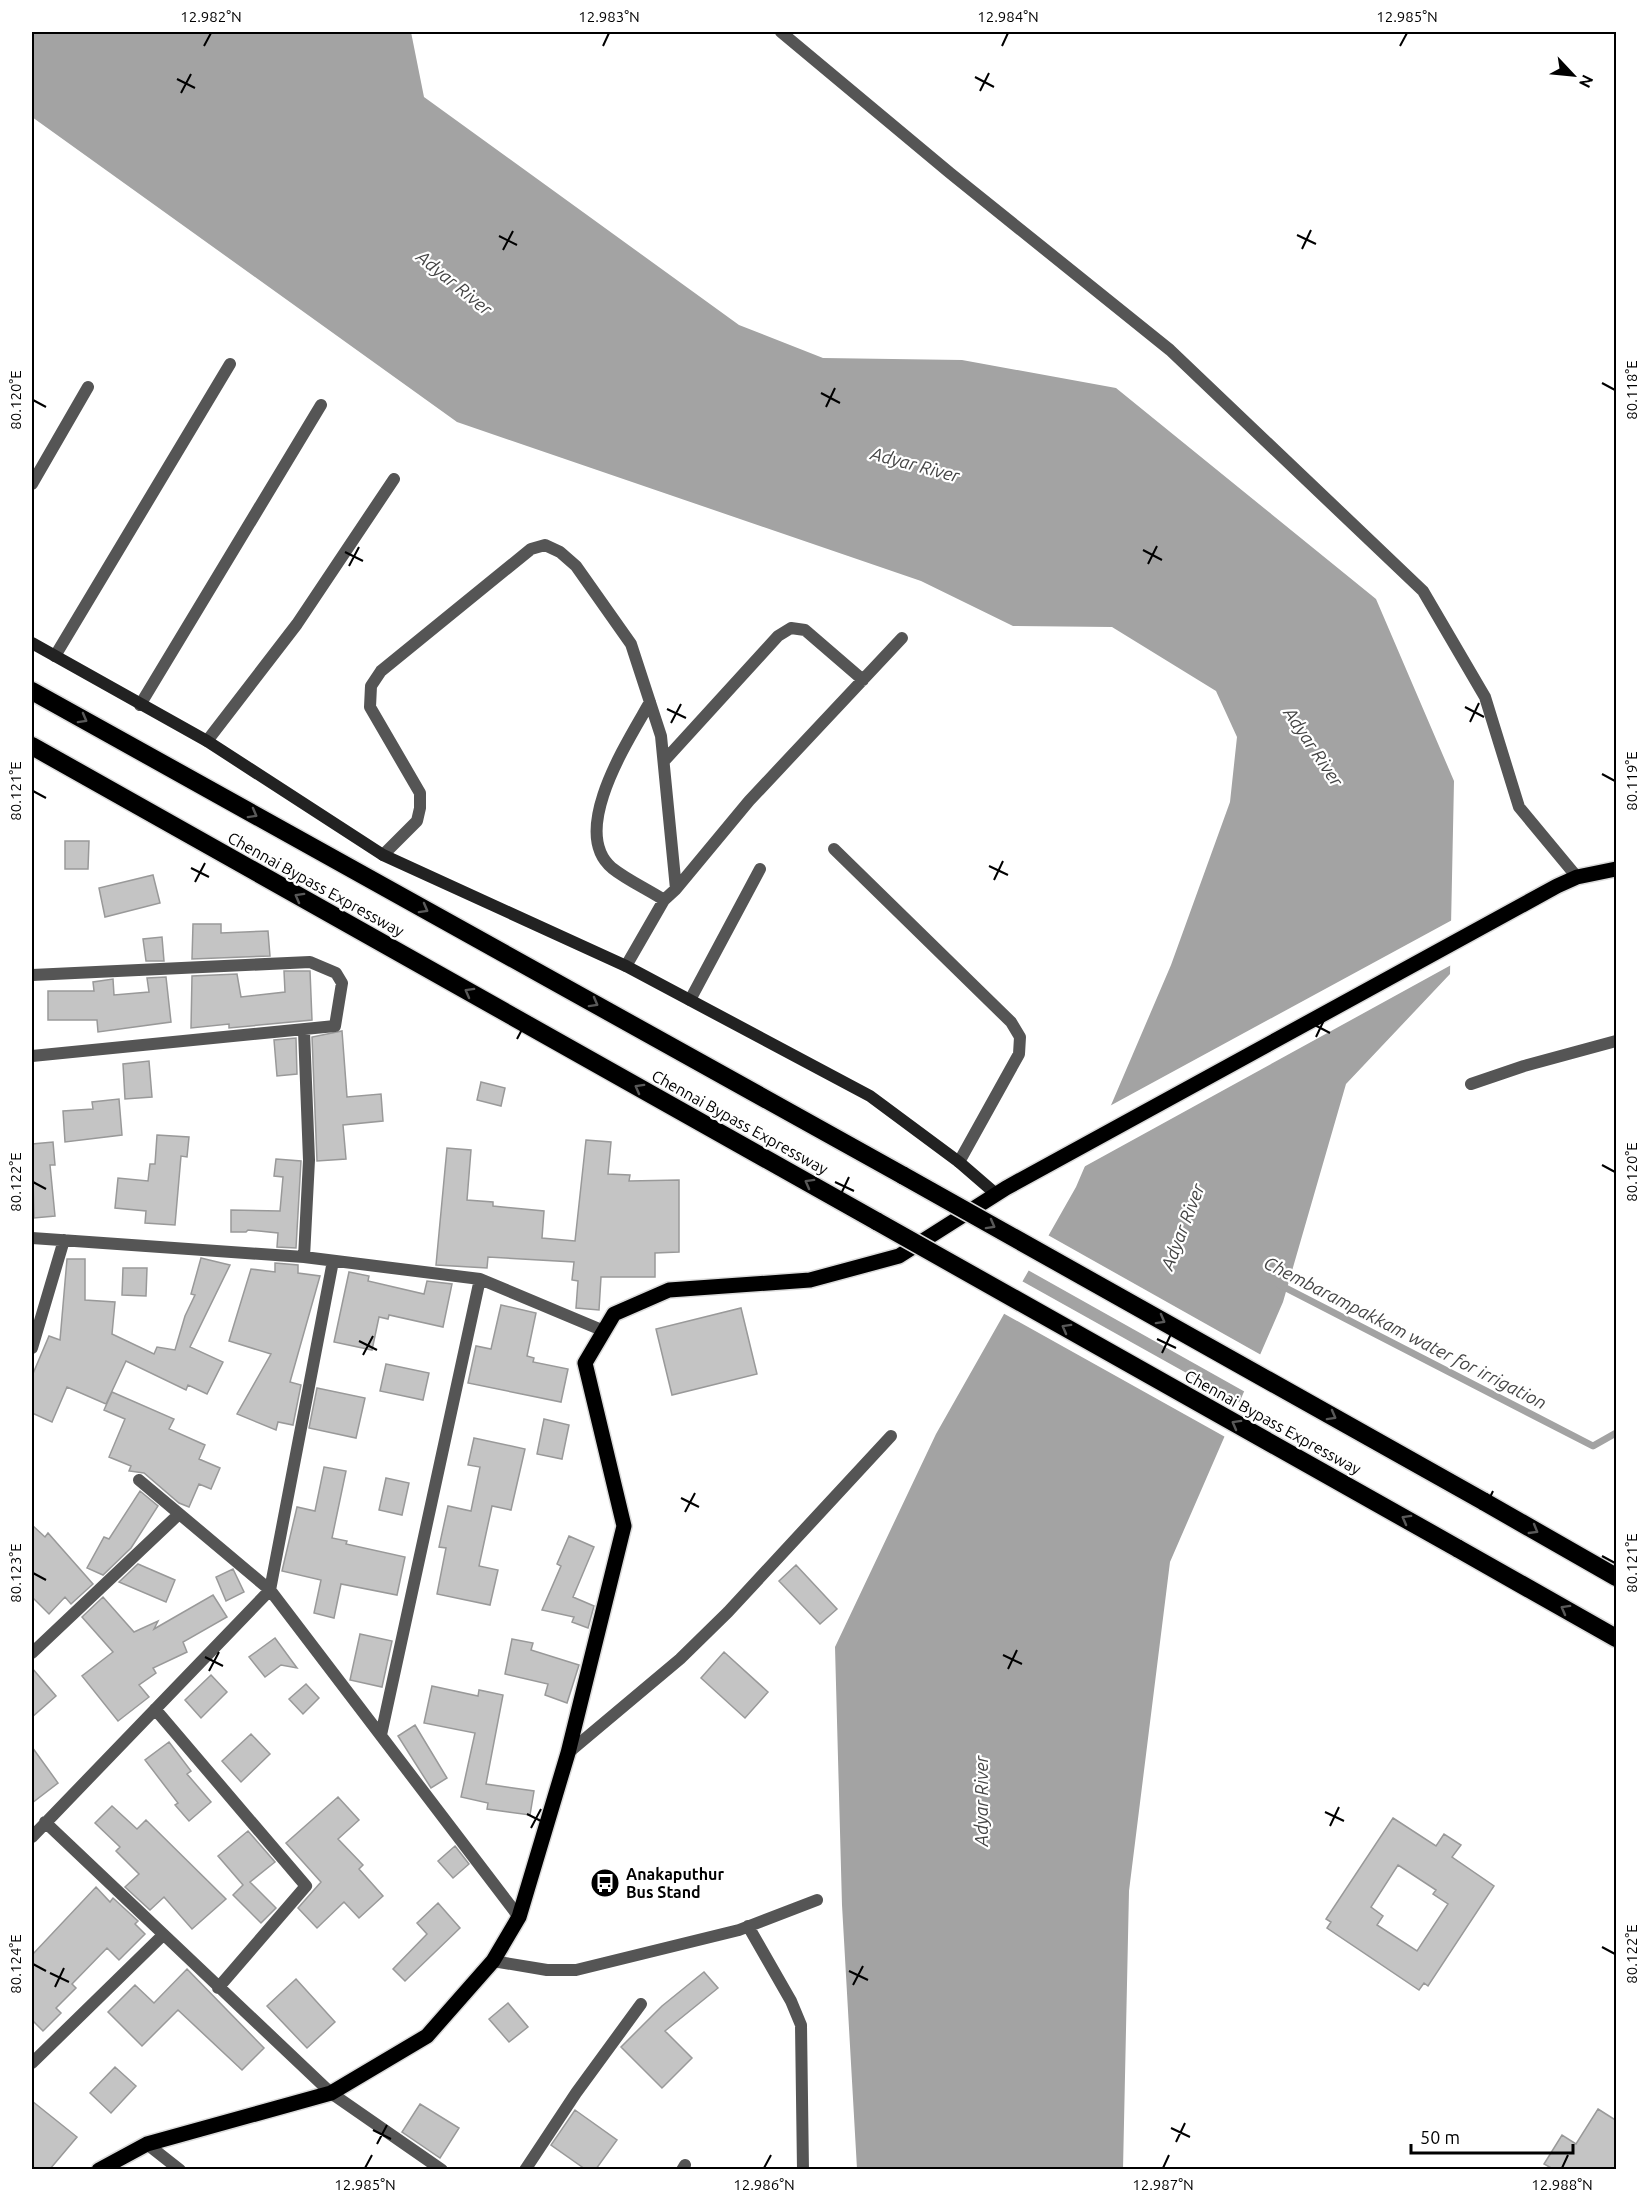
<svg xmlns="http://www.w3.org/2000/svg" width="1648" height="2201" viewBox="0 0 1648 2201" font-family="Ubuntu,sans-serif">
<rect width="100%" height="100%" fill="#fff"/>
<path fill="#a3a3a3" d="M32,32H411L424,97L739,325L823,358L962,360L1116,388L1376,599L1454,781L1450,974L1346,1084L1283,1302L1170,1562L1129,1891L1123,2169H857L842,1905L835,1647L936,1434L1076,1187L1171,965L1230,802L1237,737L1216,691L1112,627L1013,626L921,581L457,422L32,117Z"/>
<path fill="#fff" d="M1454,919L1453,964L1080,1169L1106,1108Z
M1046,1234L1263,1356L1247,1393L1026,1269Z
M1020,1280L1242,1404L1227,1438L1001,1312Z"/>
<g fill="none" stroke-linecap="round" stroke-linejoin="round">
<path stroke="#a3a3a3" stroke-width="7" d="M1280,1285L1593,1446L1616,1433"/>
</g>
<path fill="#c4c4c4" stroke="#999" stroke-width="1.5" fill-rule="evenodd" d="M65,841H89L88,869H65Z
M153,875L160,903L105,917L99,888Z
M193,924H221V933L268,931L270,956L192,959Z
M162,937L164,961H146L143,939Z
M284,971H310L312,1020L229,1028V1024L191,1028L192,976L237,974L241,997L285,992Z
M166,977L171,1022L98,1032L97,1020H48V991H94L93,982L113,979L114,995L149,992L147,978Z
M342,1031L347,1097L381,1094L383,1121L343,1125L346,1159L317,1161L312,1037Z
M296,1038L297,1074L277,1076L274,1040Z
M149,1061L152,1097L125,1099L123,1064Z
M481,1082L505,1088L501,1106L477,1100Z
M119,1099L122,1135L65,1142L63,1111L93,1109L92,1102Z
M157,1135L189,1137L187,1157L181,1156L175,1225L145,1223L146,1211L115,1208L118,1178L148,1181L150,1164H155Z
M586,1140L611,1142L608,1174L630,1175L629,1181L679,1180V1252L655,1253V1277H601L599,1310L576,1308L578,1281L572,1280L574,1262L488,1257L487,1268L436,1265L447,1148L471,1150L467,1200L493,1202V1206L544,1211L542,1238L575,1241Z
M53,1142L55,1165H50L55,1216L34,1218L32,1144Z
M276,1159L301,1161L296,1248L277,1247L278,1233L248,1230L246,1232H231V1210L280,1211L283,1177L274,1176Z
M201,1258L230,1265L190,1347L223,1362L207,1394L188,1385L186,1390L126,1361L106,1404L67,1387L52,1422L32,1413V1376L49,1336L60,1340L67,1259H85V1300L115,1302L112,1334L154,1354L157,1347L175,1350L185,1316L195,1295L191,1294Z
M275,1263L298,1265V1273L320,1276L290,1382L301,1385L293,1425L278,1422L276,1430L237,1414L271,1354L229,1341L251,1269L275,1272Z
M123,1268H147L146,1296L122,1295Z
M349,1272L369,1276L368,1281L424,1294L427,1281L452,1284L443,1327L389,1315L388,1319L379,1317L372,1350L334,1342Z
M501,1305L536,1313L527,1356L534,1358L533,1362L568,1369L561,1402L468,1383L476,1346L491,1349Z
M741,1308L757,1374L672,1395L656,1329Z
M386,1364L429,1373L423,1400L380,1391Z
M317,1388L365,1398L356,1438L309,1428Z
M112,1392L174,1419L169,1429L205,1445L199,1459L220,1468L211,1489L199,1484L189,1507L179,1503L144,1473L129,1471L131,1466L109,1457L125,1419L104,1410Z
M544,1419L569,1425L562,1459L537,1454Z
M474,1438L525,1449L511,1510L492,1506L479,1566L498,1570L490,1605L437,1594L446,1548L439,1547L448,1506L471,1511L480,1467L468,1465Z
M324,1467L346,1471L332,1538L347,1541L346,1544L405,1557L397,1595L341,1584L334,1618L314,1613L321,1580L282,1571L297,1507L315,1511Z
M386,1478L409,1483L402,1515L379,1510Z
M140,1491L158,1506L131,1548L103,1575L87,1568L104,1537L109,1539Z
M32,1525L45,1537L48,1533L93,1584L71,1604L65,1597L49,1614L32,1597Z
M569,1536L594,1547L573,1597L594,1606L588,1628L572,1622L574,1617L542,1610L561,1566L557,1564Z
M138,1564L175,1580L166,1602L119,1582Z
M796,1565L837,1609L820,1624L779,1581Z
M233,1569L244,1592L226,1601L216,1577Z
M213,1595L227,1617L183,1642L187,1652L153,1668L156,1673L139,1685L149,1697L118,1721L82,1676L113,1652L82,1617L103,1597L134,1632L158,1621L154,1629Z
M360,1634L392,1641L382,1687L350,1680Z
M275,1638L297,1668L281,1665L265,1677L249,1657Z
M512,1639L533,1643L531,1650L579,1665L567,1703L545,1695L548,1684L505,1674Z
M724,1652L768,1692L745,1718L701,1678Z
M32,1668L56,1696L32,1717Z
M211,1675L227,1692L201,1718L185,1700Z
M306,1684L319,1698L303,1714L289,1699Z
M432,1686L478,1696L479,1690L503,1695L486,1784L534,1791L530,1815L487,1809L488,1803L461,1797L475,1733L424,1723Z
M415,1725L447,1778L431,1788L398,1736Z
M251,1734L270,1754L241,1782L222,1761Z
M169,1742L191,1771L187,1774L211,1802L189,1821L175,1805L178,1803L145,1760Z
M32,1747L58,1783L32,1803Z
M338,1797L359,1820L338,1839L363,1865L359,1869L383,1896L359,1918L344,1902L317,1928L298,1908L321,1882L286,1843Z
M112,1806L137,1829L146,1820L226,1899L192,1929L164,1897L150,1910L125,1887L139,1874L116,1851L120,1847L95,1823Z
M1393,1818L1436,1846L1444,1834L1461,1845L1452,1857L1494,1886L1428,1986L1424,1983L1419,1990L1327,1928L1331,1922L1326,1919ZM1398,1865L1436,1890L1433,1894L1448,1904L1417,1951L1377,1925L1383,1916L1371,1907Z
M248,1831L275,1862L250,1882L276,1908L261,1923L233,1895L243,1885L218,1856Z
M455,1846L469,1864L453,1878L438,1861Z
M96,1887L110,1902L113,1898L138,1921L135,1924L145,1934L119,1960L107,1948L72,1984L76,1988L56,2008L61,2013L43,2031L32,2020V1955Z
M438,1903L460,1928L405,1981L393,1969L427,1934L417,1923Z
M187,1969L264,2048L242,2070L178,2010L142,2046L108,2012L135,1985L154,2003Z
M704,1972L718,1988L665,2031L692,2058L662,2088L621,2047L662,2006Z
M296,1979L335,2022L307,2048L267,2006Z
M508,2003L528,2027L509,2042L489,2019Z
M115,2067L136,2086L111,2113L90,2093Z
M32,2101L77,2137L50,2169H32Z
M420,2104L459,2128L440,2158L402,2132Z
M1598,2109L1617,2121V2169H1553L1544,2164L1562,2135L1576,2144Z
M575,2110L617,2140L596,2169H585L551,2145Z"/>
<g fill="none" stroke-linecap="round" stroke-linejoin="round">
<g stroke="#dbdbdb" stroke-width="18">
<path id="primary" d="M99,2170L147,2144L331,2093L427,2036L493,1961L519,1917L568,1753L624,1526L585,1363L614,1314L669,1290L810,1280L899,1256L1006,1188L1557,886L1577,877L1616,869"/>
</g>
<g stroke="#dbdbdb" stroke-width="21">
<path id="highway" d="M32,691L904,1176
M32,746L878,1222
M1483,1501L1616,1577
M1457,1548L1616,1638"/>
</g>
<path stroke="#555" stroke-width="12" d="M781,32L950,173L1170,350L1423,591L1485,697L1519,807L1577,877
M32,484L88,387
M55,656L230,364
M650,702C630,738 568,831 612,868C627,880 647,889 664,900
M140,705L321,405
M207,741L297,624L394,479
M664,761L778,636L791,628L805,630L863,680
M834,849L1011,1022L1020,1037L1019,1054L959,1162
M383,855L417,821L420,808V793L370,707L371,686L381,671L531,549L545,545L560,552L576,566L631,644L661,736L676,889
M626,966L664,900L676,889L749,801L902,638
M32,975L310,962L336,973L342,983L335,1026L32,1056
M690,1000L760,869
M304,1031L309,1160L304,1257
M1471,1084L1524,1066L1616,1041
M32,1238L304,1257L480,1279L604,1331
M32,1348L64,1240
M139,1480L270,1590L519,1917
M32,1653L179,1514
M155,1709L306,1886L218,1988
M381,1735L480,1279
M568,1753L680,1659L728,1612L891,1436
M45,1822L331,2093L442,2170
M32,1837L270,1590L333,1261
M748,1926L791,2001L801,2025L803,2170
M493,1961L547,1970H576L739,1930L817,1900
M32,2063L163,1935
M147,2144L180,2170
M525,2170L576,2093L641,2004
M682,2170L685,2165"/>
<path stroke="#222" stroke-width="12" d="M32,643L207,741L383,855L626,966L870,1096L959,1162L996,1194"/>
<use href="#primary" stroke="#000" stroke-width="15"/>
<use href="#highway" stroke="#000" stroke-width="18"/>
<g stroke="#dbdbdb" stroke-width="21" stroke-linecap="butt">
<path id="highway-bridge" d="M904,1176L1483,1501
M878,1222L1457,1548"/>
</g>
<use href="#highway-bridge" stroke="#000" stroke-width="18"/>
</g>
<defs><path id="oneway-chevron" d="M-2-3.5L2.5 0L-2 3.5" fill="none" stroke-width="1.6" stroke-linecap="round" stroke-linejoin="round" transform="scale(1.5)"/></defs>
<g stroke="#595959">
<use href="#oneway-chevron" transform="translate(83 719) rotate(29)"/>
<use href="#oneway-chevron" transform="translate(253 814) rotate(29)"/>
<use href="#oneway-chevron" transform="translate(299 897) rotate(-151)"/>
<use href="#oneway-chevron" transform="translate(424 909) rotate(29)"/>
<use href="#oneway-chevron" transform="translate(469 992) rotate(-151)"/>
<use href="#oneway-chevron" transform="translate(594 1003) rotate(29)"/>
<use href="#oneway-chevron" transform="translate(639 1088) rotate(-151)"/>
<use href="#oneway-chevron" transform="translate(809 1183) rotate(-151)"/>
<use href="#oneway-chevron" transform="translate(991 1225) rotate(29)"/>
<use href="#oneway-chevron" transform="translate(1161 1320) rotate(29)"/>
<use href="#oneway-chevron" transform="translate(1066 1328) rotate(-151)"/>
<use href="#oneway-chevron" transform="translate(1332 1416) rotate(29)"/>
<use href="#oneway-chevron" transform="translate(1236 1424) rotate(-151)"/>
<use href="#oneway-chevron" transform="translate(1406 1519) rotate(-151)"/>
<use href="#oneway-chevron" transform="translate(1534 1530) rotate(30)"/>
<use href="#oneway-chevron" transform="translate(1565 1609) rotate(-151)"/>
</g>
<path fill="none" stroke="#000" stroke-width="2" d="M204,46L211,33M603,46L609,33M1002,46L1008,33M1400,46L1407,33M975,77L994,87M177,79L195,88M980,91L989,73M181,93L191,74M1297,235L1316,244M499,236L517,245M1302,249L1311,230M503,250L513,231M1602,383L1615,390M821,393L840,403M33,400L46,407M826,407L835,388M1143,550L1162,560M345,552L363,561M1148,564L1157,546M349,566L359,547M1465,707L1484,717M667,709L686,718M1470,722L1479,703M671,723L681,704M1602,774L1615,781M33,791L46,798M989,866L1008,875M191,868L209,877M994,880L1003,861M195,882L205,863M1311,1023L1330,1033M513,1025L531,1034M1316,1037L1325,1018M517,1039L527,1020M1602,1165L1615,1172M33,1182L46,1189M835,1182L854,1191M840,1196L849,1177M1157,1339L1176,1348M359,1341L377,1350M1162,1353L1171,1334M363,1355L373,1336M1479,1496L1498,1505M681,1498L699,1507M1484,1510L1493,1491M685,1512L695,1493M1602,1556L1615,1563M33,1573L46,1580M1003,1655L1022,1664M205,1657L223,1666M1008,1669L1017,1650M209,1671L219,1652M1325,1812L1344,1821M527,1814L545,1823M1330,1826L1339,1807M531,1828L541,1809M1602,1947L1615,1954M33,1964L46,1971M849,1971L868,1980M50,1973L69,1982M853,1985L863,1966M55,1987L64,1968M1171,2128L1190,2137M373,2130L391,2139M1176,2142L1185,2123M377,2144L387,2125M365,2168L372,2155M764,2168L771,2155M1163,2168L1169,2155M1562,2168L1568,2155"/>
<defs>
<g id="bus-disc" transform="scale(1.5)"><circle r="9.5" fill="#000" stroke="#fff"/><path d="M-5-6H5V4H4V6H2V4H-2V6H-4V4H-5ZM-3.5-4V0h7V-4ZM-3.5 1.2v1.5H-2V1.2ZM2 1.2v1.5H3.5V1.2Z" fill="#fff"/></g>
</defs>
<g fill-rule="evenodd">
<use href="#bus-disc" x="605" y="1883"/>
</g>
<g text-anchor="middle" stroke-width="4.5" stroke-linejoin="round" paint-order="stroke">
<g font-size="16" fill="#000" stroke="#fff">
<text transform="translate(316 884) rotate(29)" y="6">Chennai Bypass Expressway</text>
<text transform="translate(740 1122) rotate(29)" y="6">Chennai Bypass Expressway</text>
<text transform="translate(1273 1422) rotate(29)" y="6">Chennai Bypass Expressway</text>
</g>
<g font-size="16" font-weight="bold" fill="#000" stroke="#fff" text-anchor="start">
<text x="626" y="1880">Anakaputhur<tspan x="626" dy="18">Bus Stand</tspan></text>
</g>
<g font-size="18" font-style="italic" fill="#444" stroke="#fff">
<text transform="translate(454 283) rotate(39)" y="6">Adyar River</text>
<text transform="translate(915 465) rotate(15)" y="6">Adyar River</text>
<text transform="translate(1313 747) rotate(56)" y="6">Adyar River</text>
<text transform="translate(1183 1227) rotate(-69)" y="6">Adyar River</text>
<text transform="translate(1405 1333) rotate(27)" y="6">Chembarampakkam water for irrigation</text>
<text transform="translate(982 1801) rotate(-90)" y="6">Adyar River</text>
</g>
</g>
<rect width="1648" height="2201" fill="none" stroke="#ffffff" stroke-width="66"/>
<g transform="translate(1573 75) rotate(116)" stroke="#ffffff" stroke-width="4.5" paint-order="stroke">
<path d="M0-4.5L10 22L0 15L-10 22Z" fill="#000000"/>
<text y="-9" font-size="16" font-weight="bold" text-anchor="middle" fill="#000000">N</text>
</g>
<path d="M1411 2144v9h162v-9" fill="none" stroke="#000000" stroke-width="3"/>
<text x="1420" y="2144" font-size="18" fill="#000000" stroke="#ffffff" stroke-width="4.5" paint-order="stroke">50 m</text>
<rect x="33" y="33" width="1582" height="2135" fill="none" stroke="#000" stroke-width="2"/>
<g font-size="15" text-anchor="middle" fill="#000">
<text x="211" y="22">12.982°N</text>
<text x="609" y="22">12.983°N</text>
<text x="1008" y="22">12.984°N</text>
<text x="1407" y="22">12.985°N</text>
<text transform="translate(1632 390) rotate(-90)" y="5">80.118°E</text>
<text transform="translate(16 400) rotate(-90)" y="5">80.120°E</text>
<text transform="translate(1632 781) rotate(-90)" y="5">80.119°E</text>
<text transform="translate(16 791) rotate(-90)" y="5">80.121°E</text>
<text transform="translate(1632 1172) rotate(-90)" y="5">80.120°E</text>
<text transform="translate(16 1182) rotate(-90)" y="5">80.122°E</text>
<text transform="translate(1632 1563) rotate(-90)" y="5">80.121°E</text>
<text transform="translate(16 1573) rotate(-90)" y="5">80.123°E</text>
<text transform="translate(1632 1954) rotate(-90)" y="5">80.122°E</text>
<text transform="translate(16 1964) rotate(-90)" y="5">80.124°E</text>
<text x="365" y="2190">12.985°N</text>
<text x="764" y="2190">12.986°N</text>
<text x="1163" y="2190">12.987°N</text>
<text x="1562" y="2190">12.988°N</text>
</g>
</svg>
